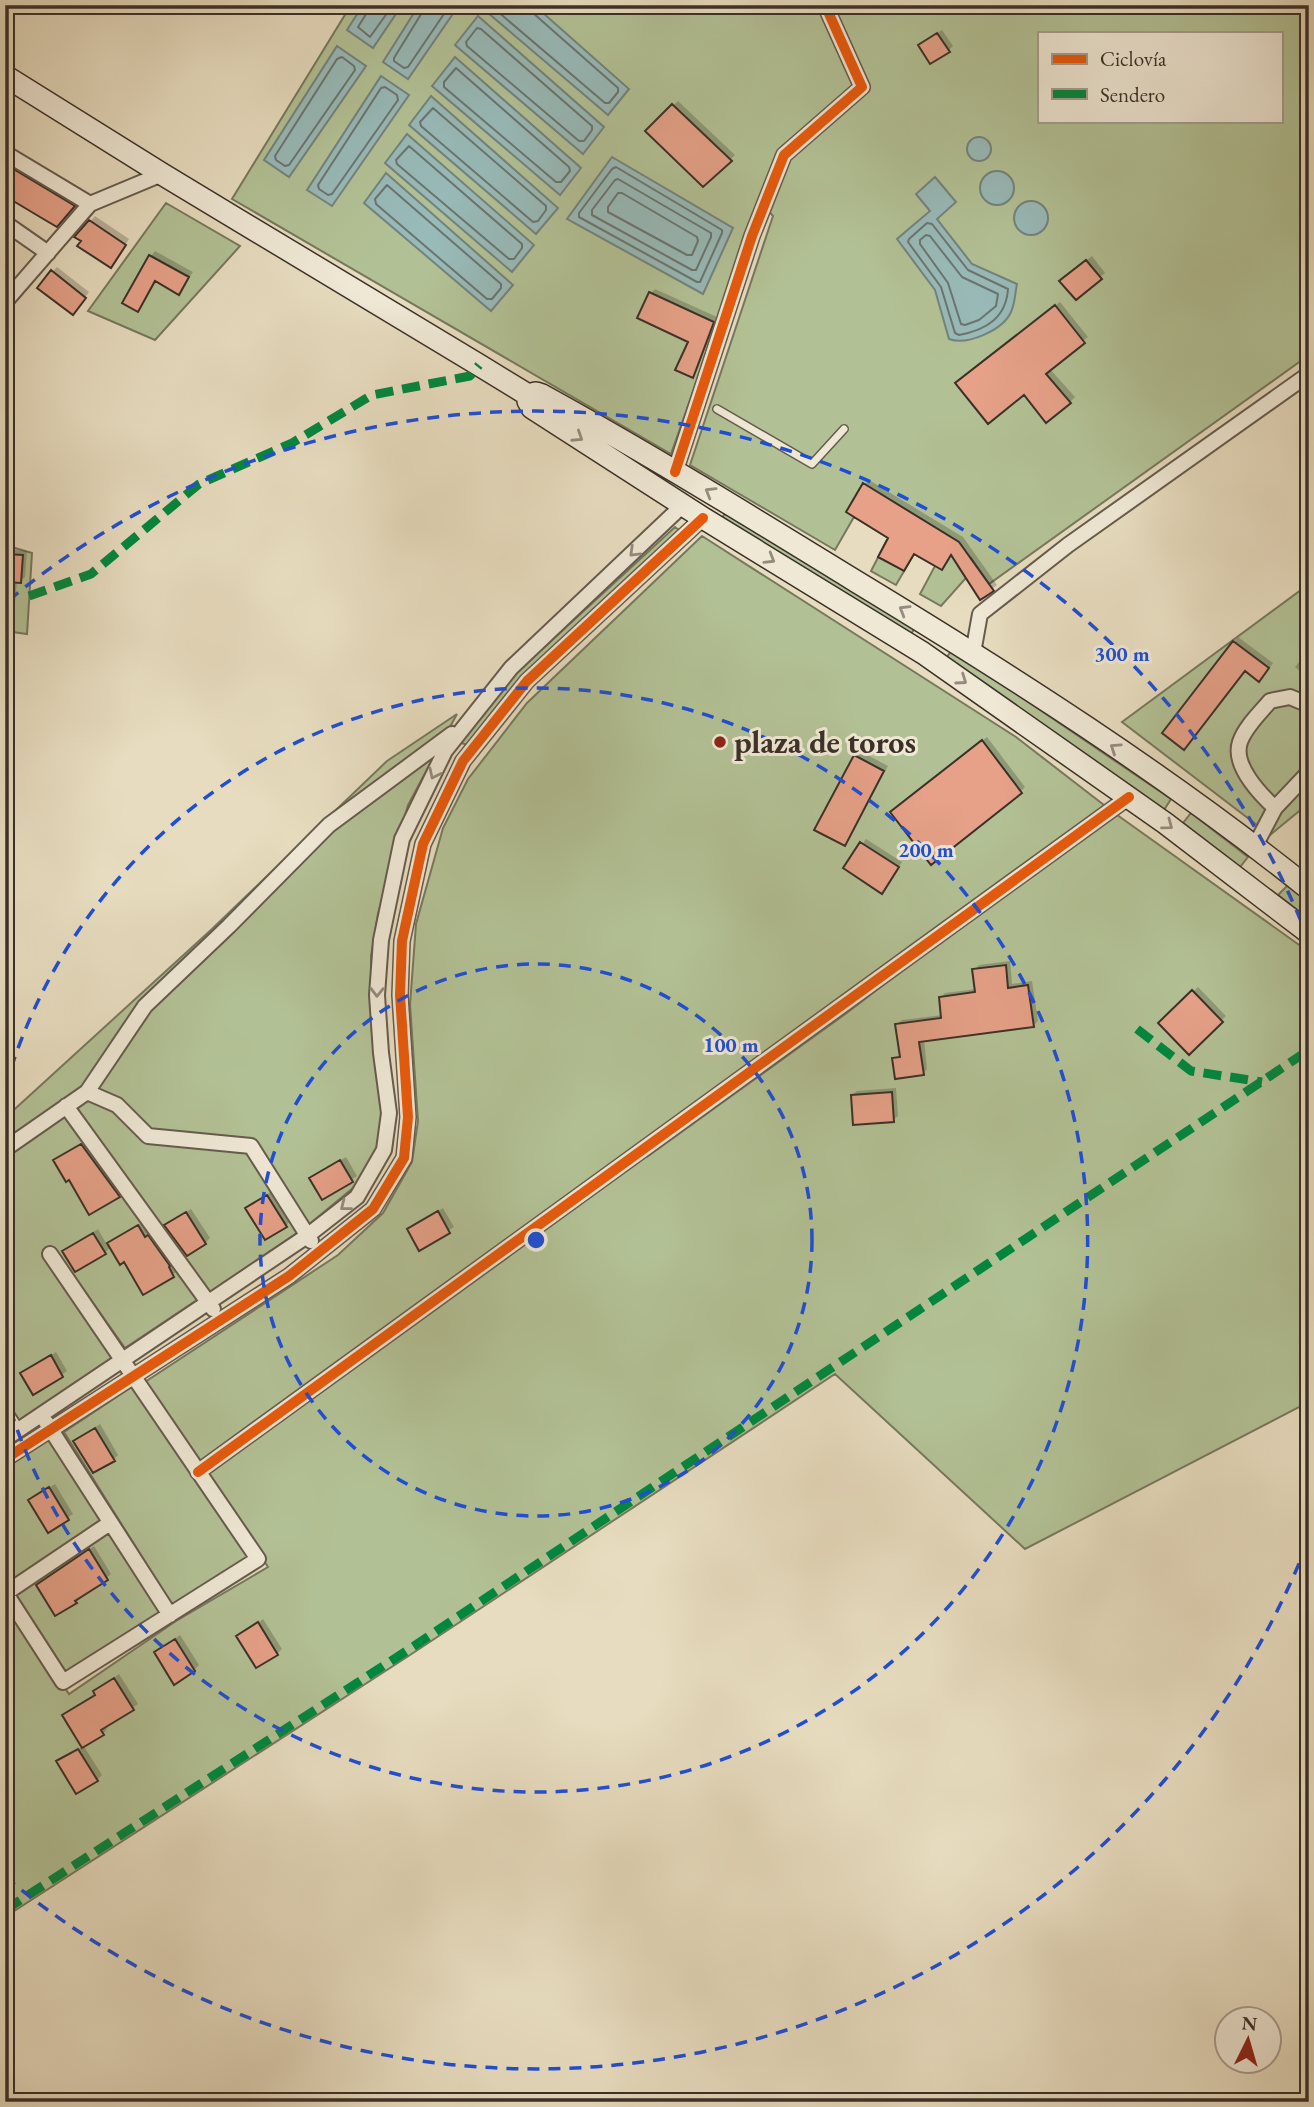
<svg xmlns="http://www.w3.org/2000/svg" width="1314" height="2107" viewBox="0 0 1314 2107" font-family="'EB Garamond',serif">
<rect width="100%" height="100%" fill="#e7dcbf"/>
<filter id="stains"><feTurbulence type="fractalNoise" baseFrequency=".00286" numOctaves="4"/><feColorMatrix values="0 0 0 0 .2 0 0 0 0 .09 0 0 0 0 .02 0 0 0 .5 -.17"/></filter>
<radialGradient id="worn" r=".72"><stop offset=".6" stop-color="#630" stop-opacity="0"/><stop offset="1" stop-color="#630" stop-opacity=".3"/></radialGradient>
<path fill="#b2c195" stroke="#76785e" stroke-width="2" fill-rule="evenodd" d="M351,5H1309V355L989,584L971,558L958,566L966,578L941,606L920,594L935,566L914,554L896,585L871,571L888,538L854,517L835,550L690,465L773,216L760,201L671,454L232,199ZM1039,33H1281V121H1039Z
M166,203L240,246L155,340L88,311Z
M727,510L917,625L911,634L722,518Z
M675,527L679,530L576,629L468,745L461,743L514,675Z
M702,536L1016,737L1113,812L1309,952V1402L1025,1549L835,1374L407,1657L5,1917V1599L69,1694L176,1621L268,1567L145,1382L338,1255L383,1213L412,1162L418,1121L410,1005L416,924L443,828L468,779L527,703ZM909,965L848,1012L648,1156V1155Z
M5,545L32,553L27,634L5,631Z
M1309,584V803L1270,835L1122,722Z
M952,650L1171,799L1164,810L946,658Z
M457,714L408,805L378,914L371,956V1000L372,1035L382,1106V1131L373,1159L353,1188L307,1226L254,1142L150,1132L87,1087L5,1144V1118L212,929L387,761Z
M1191,813L1248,857L1240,867L1183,823Z
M1288,885L1309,902V919L1278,895Z
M88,1097L115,1110L146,1141L248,1151L300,1231L207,1294L72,1108Z
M65,1112L200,1298L125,1348L54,1248L46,1254L117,1356L17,1424L5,1405V1154Z
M136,1384L258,1564L175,1610L64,1432Z
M48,1436L105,1521L8,1586L5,1581V1464Z
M109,1528L167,1617L72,1682L14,1593Z"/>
<path fill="#98bab8" stroke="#73837e" stroke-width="2" d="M363,5H402L373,48L347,30Z
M419,5H459L408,79L383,62Z
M482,5H534L629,89L608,115L481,7Z
M478,16L604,127L583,154L455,45Z
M337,46L366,66L289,177L264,160Z
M455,57L581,168L560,195L432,86Z
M381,76L409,95L332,206L307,190Z
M431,96L558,208L536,234L409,125Z
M407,134L534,245L512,272L385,163Z
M967 149a12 12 0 1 1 24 0a12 12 0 1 1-24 0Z
M612,157L733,228L703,294L567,219Z
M980 188a17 17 0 1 1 34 0a17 17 0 1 1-34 0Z
M386,173L513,285L491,311L364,203Z
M935,177L956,202L937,219L972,264L1017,284C1015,293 1015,304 1011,312C1003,330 967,346 949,339L935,290L897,239L930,211L916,194Z
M1014 218a17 17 0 1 1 34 0a17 17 0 1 1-34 0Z"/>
<path fill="#0003" d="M942,30L953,46L948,51L925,41Z
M678,101L735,155L703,185L648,131Z
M5,157L78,201L62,220L5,194Z
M95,216L129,239L115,261L77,237Z
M155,251L193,272L179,292L157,280L138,310L151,256Z
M1092,256L1105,273L1076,298L1066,276Z
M57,267L89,292L77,308L52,272Z
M655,289L717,317L697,371L692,376L691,341L651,293Z
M1060,302L1088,337L1049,368L1075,397L1070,402L1046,420L1024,393L962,378Z
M869,480L963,537L997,585L980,598L952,554L942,568L915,552L903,569L890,537L864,485Z
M5,549L27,551L25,577L21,581H17L13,624L8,629H5Z
M1238,637L1273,663L1264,675L1234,642Z
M1309,650V667L1303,674L1295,667Z
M987,737L1025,787L1020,792L896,807Z
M860,751L888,766L849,839L844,843L855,756Z
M866,839L902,862L886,887L846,868Z
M1010,961L1012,984L1032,981L1038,1021L1033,1026L924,1039L927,1069L923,1074L894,1059L901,1054L897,1024L902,1020L943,1015L941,997L945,993L976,989L974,970L979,965Z
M1198,987L1226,1016L1189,1052L1161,1023Z
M896,1088L898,1116L893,1120L852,1095L857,1091Z
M87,1140L123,1191L119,1195L69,1178L55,1161Z
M346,1157L357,1176L323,1198L316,1174Z
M272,1191L290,1221L286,1226L247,1208Z
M443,1208L454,1227L420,1248L409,1229Z
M191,1209L210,1238L205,1243L171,1221Z
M143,1222L178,1271L144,1292L125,1260L111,1246L105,1253L64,1251L98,1229L107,1245L114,1239Z
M56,1352L67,1371L33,1393L22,1374Z
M1309,1405V1424L1302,1411Z
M100,1424L118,1455L114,1459L75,1441Z
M55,1484L73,1514L48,1530L35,1496Z
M94,1546L111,1574L76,1602L38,1585Z
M5,1614L10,1622L5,1627Z
M263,1619L282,1649L277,1654L239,1636Z
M180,1635L199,1665L194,1670L156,1652Z
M119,1674L138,1704L105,1726L107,1729L103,1734L83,1745L102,1775L97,1780L59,1762L83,1746L97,1694L95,1691Z"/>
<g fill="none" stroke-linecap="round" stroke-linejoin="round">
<path stroke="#6a7570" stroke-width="2" d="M369,5L368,11L358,27L370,37L393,5
M424,5L423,11L394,58V61L404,68L408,67L450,5
M490,5L605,103H609L618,92V88L533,13L530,5
M477,28L481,29L592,126V130L584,141H579L467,46L466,42Z
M342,57L354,66L355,70L289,165L285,166L276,160L275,156L337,59Z
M456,68L569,167L570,171L561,182H556L444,87V82Z
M385,87L397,95L398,100L332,194L328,195L319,189L318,185L381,88Z
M433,108L546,206V210L538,221L533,222L421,126L420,122Z
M409,146L522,244V248L514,259H509L397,164L396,160Z
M616,167L722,230V233L700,282H697L579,217V213L612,169Z
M618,179L711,233V237L696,270H692L592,215V210L615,180Z
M387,185L501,284V288L492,299H487L376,204L375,199Z
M618,193H622L697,237L698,241L692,255H687L608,212V207Z
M927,223L932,224L968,270L1008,289C1006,318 986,330 959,335L955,333L941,287L908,242L909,239Z
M926,235L930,236L962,277L998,294L996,306L979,320L965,325L961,324L948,283L920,244V240Z"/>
</g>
<path fill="#e6a188" stroke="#3b3028" stroke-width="2" d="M937,33L950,52L930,64L918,45Z
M672,104L732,161L703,187L645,131Z
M5,164L75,206L57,227L40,217L5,196Z
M89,220L126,245L111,268L77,246L81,241L74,237Z
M149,255L189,277L179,295L155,281L138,312L122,303Z
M1086,260L1102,279L1076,300L1059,281Z
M51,270L86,298L73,315L37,288Z
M649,292L714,322L693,378L675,370L688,342L637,318Z
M1055,305L1085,343L1046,374L1071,403L1046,423L1024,395L988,424L955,383Z
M863,483L959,542L994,591L980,600L951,555L942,570L914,554L904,571L878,557L888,538L846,512Z
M5,554L23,555L21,583L5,582Z
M1233,641L1269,668L1259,682L1245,671L1184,750L1162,733Z
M982,740L1022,793L931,865L890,812Z
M854,755L884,771L845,846L814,830Z
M860,842L899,867L882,894L843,868Z
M1006,965L1008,988L1028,985L1034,1027L919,1042L924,1075L895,1079L892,1058L900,1057L895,1024L941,1018L939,997L975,992L972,969Z
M1192,990L1223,1022L1189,1055L1158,1023Z
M892,1092L894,1122L853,1125L851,1095Z
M81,1144L120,1197L89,1215L69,1180L66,1182L53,1160Z
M340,1160L353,1182L322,1200L309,1178Z
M267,1195L287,1227L265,1240L245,1208Z
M438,1211L450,1233L419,1251L407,1229Z
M186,1212L206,1244L187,1256L164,1225Z
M138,1225L145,1237L148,1235L170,1266L169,1267L174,1277L143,1295L124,1262L120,1265L107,1243Z
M93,1233L106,1254L75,1272L62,1251Z
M51,1355L63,1377L33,1395L20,1373Z
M95,1428L115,1461L93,1473L73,1441Z
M49,1487L69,1520L48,1533L28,1500Z
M89,1549L108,1580L75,1601L77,1603L55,1616L36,1585Z
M258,1622L278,1655L256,1668L236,1636Z
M175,1639L195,1671L174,1685L154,1652Z
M114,1678L134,1710L101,1730L104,1735L82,1748L62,1715L95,1695L93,1691Z
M78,1749L98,1781L76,1794L56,1761Z"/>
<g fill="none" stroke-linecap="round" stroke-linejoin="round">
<g stroke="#665b4e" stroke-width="10">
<path id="lane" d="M717,409L812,464L844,429"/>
</g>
<g stroke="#665b4e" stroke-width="18">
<path id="street" d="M5,153L90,204L162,174
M5,223L48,253
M5,302L90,204
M675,472L752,236L784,155L862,87L825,5
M973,653L980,614L1068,545L1309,374
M1275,808C1260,794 1232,765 1240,742C1245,727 1260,713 1270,701L1290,697L1309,705
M1255,846L1275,808L1309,772
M87,1092L117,1105L148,1136L251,1146L311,1241
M66,1106L213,1309
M5,1149L87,1092L145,1006L229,926L329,825L452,734
M5,1413L17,1431
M46,1422L170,1615
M5,1439L307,1236L357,1197L384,1150L389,1113L381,1053L377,995L381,940L402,839L445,751L511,668L683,505
M5,1459L289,1276L373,1209L404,1158L408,1117L400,995L402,941L423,844L463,761L527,681L703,518
M198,1472L1129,797
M5,1592L63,1682L258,1559L50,1254
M6,1593L110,1523"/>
</g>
<g stroke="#3b3028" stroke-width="24">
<path id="secondary" d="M5,76L162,174L479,365L528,395V401L532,408L703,518L923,653L1165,823L1309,933
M528,395L536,393L542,395C649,454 753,518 857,582C1012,676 1167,775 1309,889"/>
</g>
<use href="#lane" stroke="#efe8d5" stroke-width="7"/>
<use href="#street" stroke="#efe8d5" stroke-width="14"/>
<use href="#secondary" stroke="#efe8d5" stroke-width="21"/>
<path stroke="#00873e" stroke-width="9" stroke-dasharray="18 9" stroke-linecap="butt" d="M29,596L91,574L199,484L292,443L372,395L470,376L479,365
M1137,1029L1191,1071L1262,1082
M5,1910L408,1650L1309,1050"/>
<g stroke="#efe8d5" stroke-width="15">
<path id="cycleway" d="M675,472L752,236L784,155L862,87L825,5
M5,1459L289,1276L373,1209L404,1158L408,1117L400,995L402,941L423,844L463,761L527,681L703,518
M198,1472L1129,797"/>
</g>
<use href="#cycleway" stroke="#e8590c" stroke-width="10"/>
</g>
<defs><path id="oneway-chevron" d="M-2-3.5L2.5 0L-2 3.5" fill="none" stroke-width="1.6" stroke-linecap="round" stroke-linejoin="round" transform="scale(1.75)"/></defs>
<g stroke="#958c7e">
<use href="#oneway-chevron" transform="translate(578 437) rotate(33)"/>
<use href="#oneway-chevron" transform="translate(710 492) rotate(-149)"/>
<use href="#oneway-chevron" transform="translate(634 552) rotate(136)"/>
<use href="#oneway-chevron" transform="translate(770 559) rotate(31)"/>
<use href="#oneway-chevron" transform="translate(904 610) rotate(-149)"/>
<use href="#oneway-chevron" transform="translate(962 680) rotate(35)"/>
<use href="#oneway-chevron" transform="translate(1115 748) rotate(-146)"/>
<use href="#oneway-chevron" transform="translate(434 774) rotate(116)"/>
<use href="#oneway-chevron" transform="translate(1168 825) rotate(37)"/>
<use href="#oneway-chevron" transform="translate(377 992) rotate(91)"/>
<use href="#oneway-chevron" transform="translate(345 1206) rotate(142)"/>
</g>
<g fill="none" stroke="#1d4ed8" stroke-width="3.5" stroke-dasharray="12 9">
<circle cx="536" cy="1240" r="276"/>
<path d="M5 1088A552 552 0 1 1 5 1392"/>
<path d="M1307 1544A829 829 0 0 1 9 1880M9 600A829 829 0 0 1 1307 936"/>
</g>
<circle fill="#8f2418" stroke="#efe8d5" stroke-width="2.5" cx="720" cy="742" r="7"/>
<g text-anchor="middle" stroke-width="6" stroke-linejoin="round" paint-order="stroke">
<g font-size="32" font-weight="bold" fill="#3b3028" stroke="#efe8d5" text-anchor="start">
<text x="734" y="753">plaza de toros</text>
</g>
</g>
<circle cx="536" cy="1240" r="10" fill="#1d4ed8" stroke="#efe8d5" stroke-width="3.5"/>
<g font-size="21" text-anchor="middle" font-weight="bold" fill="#1d4ed8" stroke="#efe8d5" stroke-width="6" stroke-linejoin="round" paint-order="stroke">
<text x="1122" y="661">300 m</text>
<text x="926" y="857">200 m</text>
<text x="731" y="1052">100 m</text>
</g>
<rect width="1314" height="2107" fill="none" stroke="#e7dcbf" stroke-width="28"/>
<rect x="7" y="7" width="1300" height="2093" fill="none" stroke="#3b3028" stroke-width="3.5"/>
<rect x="14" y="14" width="1286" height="2079" fill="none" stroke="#3b3028" stroke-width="2"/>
<rect x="1038" y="32" width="245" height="91" fill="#efe8d5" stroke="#a79e90" stroke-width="2"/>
<rect x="1052" y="54" width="35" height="10" fill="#e8590c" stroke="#a79e90" stroke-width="2"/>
<text x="1100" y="66" font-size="21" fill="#3b3028">Ciclovía</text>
<rect x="1052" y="89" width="35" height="10" fill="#00873e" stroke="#a79e90" stroke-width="2"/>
<text x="1100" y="102" font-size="21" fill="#3b3028">Sendero</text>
<g transform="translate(1248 2040) rotate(5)"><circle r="33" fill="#efe8d5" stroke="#a79e90" stroke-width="2"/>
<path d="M0-5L12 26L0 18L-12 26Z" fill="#8f2418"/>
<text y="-10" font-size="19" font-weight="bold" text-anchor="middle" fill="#3b3028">N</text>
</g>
<rect width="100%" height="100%" filter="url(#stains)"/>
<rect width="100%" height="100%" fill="url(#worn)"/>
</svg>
